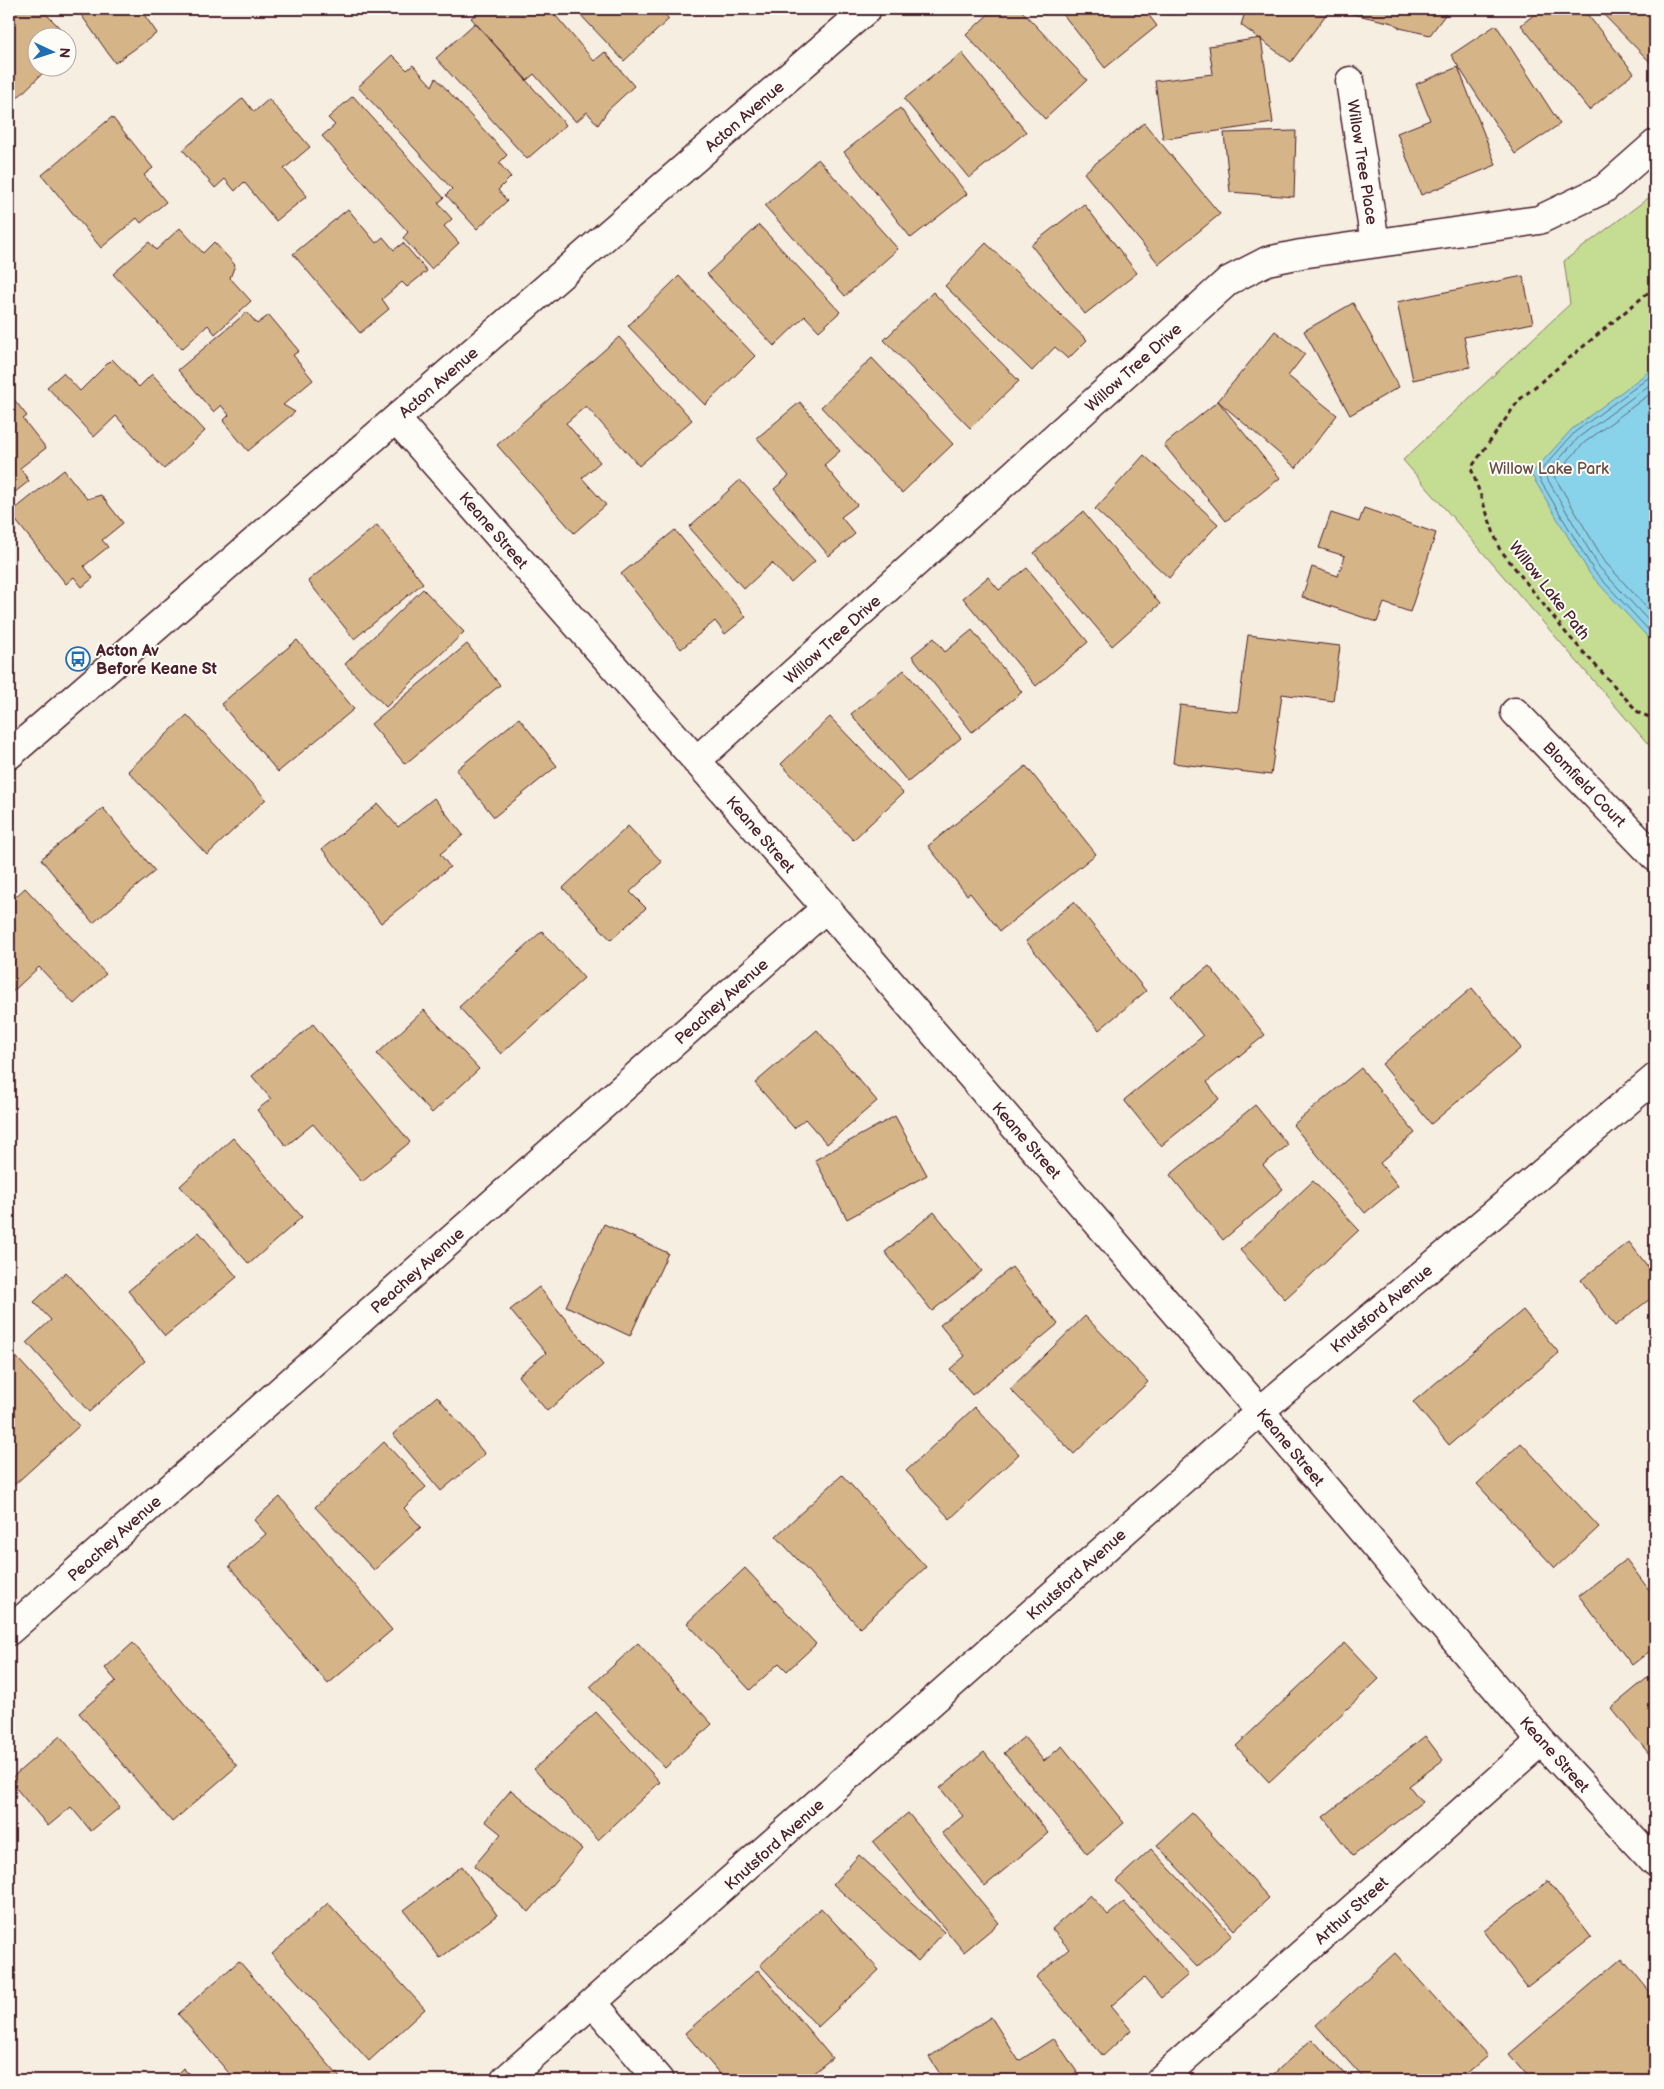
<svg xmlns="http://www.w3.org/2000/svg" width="1664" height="2089" viewBox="0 0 1664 2089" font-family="'Balsamiq Sans',sans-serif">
<rect width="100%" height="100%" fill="#f5eee1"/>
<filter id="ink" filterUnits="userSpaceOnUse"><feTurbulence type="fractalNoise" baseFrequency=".02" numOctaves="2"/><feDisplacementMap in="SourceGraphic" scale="10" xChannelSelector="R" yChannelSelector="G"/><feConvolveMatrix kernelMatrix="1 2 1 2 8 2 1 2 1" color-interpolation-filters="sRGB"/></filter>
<g filter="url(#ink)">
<path fill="#c4dd93" stroke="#877e5f" d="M1655,193V752L1403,460L1570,304L1564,261Z"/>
<path fill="#89d3ea" stroke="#708b9e" d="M1655,367V645L1590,574L1531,474L1572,429Z"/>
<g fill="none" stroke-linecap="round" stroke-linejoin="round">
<path stroke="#636777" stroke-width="1" d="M1655,373L1575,432L1537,475L1594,571L1655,637
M1655,381L1579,437L1545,475L1599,567L1655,628
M1655,390L1584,443L1554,476L1605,562L1655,617"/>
</g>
<path fill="#d5b588" stroke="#4a1f2b" d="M9,9H41L74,42L68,49V38H38V68H48L9,106Z
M77,9H140L157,33L115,63Z
M482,9H550L594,61L605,52L634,86L608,110L598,125L587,112L576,122L534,74L527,80L471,18Z
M575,9H659L669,19L624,61Z
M994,9H1020L1087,80L1045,119L966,35Z
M1059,9H1144L1157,26L1105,68Z
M1166,9H1179L1172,15Z
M1246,9H1330L1291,62L1241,25Z
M1330,9H1445L1448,11L1430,35L1400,28L1393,23Z
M1541,9H1583L1634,73L1589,110L1521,25Z
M1598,9H1655V67Z
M475,23L566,125L527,159L436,58Z
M1496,25L1560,124L1515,154L1451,55Z
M1261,38L1273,123L1163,139L1155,81L1213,74L1209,46Z
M962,53L1026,132L969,178L904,99Z
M392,55L407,70L413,65L432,86L436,78L507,155L499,163L511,177L498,190L507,201L477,229L446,195L452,189L358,87Z
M1458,67L1496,165L1421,195L1397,133L1430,120L1416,84Z
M353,96L444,198L438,203L452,219L444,226L459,243L431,269L403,238L408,232L322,136L335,125L328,118Z
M243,98L254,112L269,99L310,147L284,169L307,196L276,221L244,182L235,191L225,179L215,188L183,150Z
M900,108L967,194L911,238L844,152Z
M112,117L153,168L144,175L166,202L141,223L137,218L101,248L42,175Z
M1144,123L1220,214L1159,264L1084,173Z
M1296,131L1294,197L1230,192L1224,133Z
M818,159L898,249L845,296L765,206Z
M1084,204L1137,273L1085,314L1031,245Z
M348,209L376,243L383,237L394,250L403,243L427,271L407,287L402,282L382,299L389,309L360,333L293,254Z
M759,225L840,312L819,331L805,316L774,346L707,274Z
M180,228L203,253L214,242L235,265L230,278L251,301L215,334L208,325L182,349L113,274L149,242L156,250Z
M986,243L1087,340L1068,359L1055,347L1032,371L945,286Z
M679,276L755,356L705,405L628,326Z
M1523,276L1533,323L1464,337L1470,367L1413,380L1397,302Z
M933,292L1019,381L970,428L884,340Z
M1353,303L1399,387L1350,415L1304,331Z
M247,312L257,324L269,315L299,351L293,355L313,380L283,405L295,412L248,451L223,421L229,415L221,405L213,412L178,370Z
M1275,331L1305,354L1288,376L1337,415L1296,468L1218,401Z
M619,337L692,420L639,466L586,406L566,423L600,462L582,478L606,505L574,533L497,445Z
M872,358L953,444L902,493L821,407Z
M112,359L139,387L152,374L205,431L164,469L116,416L94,437L47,387L63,373L80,391Z
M9,393L27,416L23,419L46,448L20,468L29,481L9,497Z
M1218,401L1280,478L1226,521L1164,445Z
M800,402L840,451L824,465L857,505L841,517L855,534L829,556L774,489L789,476L757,438Z
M1144,455L1218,524L1169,578L1095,509Z
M64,470L87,499L101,495L123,523L102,540L108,547L84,566L93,578L82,587L74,577L66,584L10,513Z
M740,480L815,561L791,583L772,563L744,589L689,527Z
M1364,508L1436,533L1410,612L1384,603L1377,622L1302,597L1312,567L1338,576L1345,556L1319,548L1331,513L1359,522Z
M1083,512L1160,604L1112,646L1034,553Z
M377,525L423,583L354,639L308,581Z
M675,530L746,617L725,634L715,621L681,649L621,574Z
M1027,568L1088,642L1036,686L963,598L988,577L999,590Z
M423,589L464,632L386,707L345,664Z
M972,630L1022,692L972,732L912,656L934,638L945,652Z
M1248,635L1340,646L1333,701L1282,694L1271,775L1173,763L1180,705L1238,712Z
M297,640L354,709L278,772L221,704Z
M467,644L500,685L405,764L371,724Z
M904,670L961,738L908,782L851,714Z
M187,715L266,799L207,855L128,771Z
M830,717L903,793L853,840L781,764Z
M519,718L557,766L494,817L456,770Z
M1026,766L1096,854L1000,931L970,893L967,895L928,846Z
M434,798L463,835L440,854L450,867L381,923L322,849L378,804L398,827Z
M103,808L155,871L93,923L41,859Z
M628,826L662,862L630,892L646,908L611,940L563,888Z
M25,888L106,974L74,1004L39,967L10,994L9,992V903Z
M1074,902L1146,991L1099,1030L1026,941Z
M542,931L584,978L501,1054L459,1007Z
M1209,966L1265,1035L1207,1082L1219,1099L1161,1146L1124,1100L1203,1036L1171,996Z
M1472,988L1521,1048L1431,1124L1382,1064Z
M424,1010L479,1069L432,1113L377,1054Z
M313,1024L410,1142L362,1182L313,1124L286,1146L257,1110L271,1099L252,1076Z
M817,1030L877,1101L827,1144L805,1119L794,1128L755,1083Z
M1361,1068L1415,1133L1380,1163L1398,1186L1365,1213L1293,1125Z
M1255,1105L1288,1145L1263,1165L1283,1189L1223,1240L1170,1175Z
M895,1116L927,1175L847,1219L815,1160Z
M233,1138L302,1217L249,1264L180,1186Z
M1313,1181L1359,1230L1285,1299L1240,1250Z
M934,1212L982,1271L932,1311L885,1252Z
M604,1224L668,1253L630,1336L566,1306Z
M199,1232L237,1277L165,1336L128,1291Z
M1629,1242L1655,1276V1295L1615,1326L1581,1280Z
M1012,1267L1058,1324L972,1395L950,1369L965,1356L940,1325Z
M66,1272L145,1361L89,1412L27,1342L51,1320L34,1302Z
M539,1287L603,1365L547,1411L518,1376L546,1353L510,1310Z
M1523,1310L1559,1353L1449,1445L1413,1402Z
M1085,1316L1148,1382L1074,1454L1010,1389Z
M9,1349L79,1426L13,1486L9,1481Z
M437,1396L485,1454L441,1491L393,1434Z
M975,1407L1019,1454L950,1519L906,1471Z
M384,1442L426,1487L404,1508L421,1527L374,1570L315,1507Z
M1521,1443L1599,1527L1555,1568L1477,1484Z
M842,1475L926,1567L860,1628L776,1536Z
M280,1497L392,1630L328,1684L229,1566L266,1534L254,1520Z
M1626,1559L1655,1598V1647L1632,1665L1579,1596Z
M745,1568L816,1644L787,1671L779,1663L750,1690L687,1623Z
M133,1643L237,1766L172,1822L79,1713L116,1681L105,1668Z
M638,1643L712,1724L665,1768L590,1687Z
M1345,1643L1379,1679L1269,1782L1236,1746Z
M1652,1674L1655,1678V1761L1611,1708Z
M596,1712L660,1782L598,1840L534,1769Z
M60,1736L120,1807L91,1831L71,1807L48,1826L9,1780Z
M1425,1736L1443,1760L1409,1786L1422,1802L1353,1856L1323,1817Z
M1024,1737L1044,1761L1062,1746L1124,1823L1087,1854L1004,1753Z
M984,1752L1048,1833L985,1886L942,1833L963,1816L940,1788Z
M511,1790L582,1849L529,1912L474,1866L501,1834L485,1821Z
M908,1813L999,1923L964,1952L873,1842Z
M1192,1813L1269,1898L1234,1930L1157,1845Z
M1151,1849L1232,1935L1197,1967L1116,1881Z
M859,1855L944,1932L918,1961L833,1884Z
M462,1866L497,1915L440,1958L404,1910Z
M1548,1881L1591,1937L1527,1987L1484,1931Z
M1090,1895L1108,1915L1124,1902L1188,1975L1161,1998L1144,1978L1111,2006L1131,2030L1103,2056L1036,1977L1069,1949L1052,1929Z
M328,1903L425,2009L369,2061L272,1954Z
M821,1908L879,1970L818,2027L760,1965Z
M1395,1953L1487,2056L1459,2080H1365L1316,2025Z
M1622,1958L1655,1998V2072L1646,2080H1531L1509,2054Z
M239,1961L342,2080H235L178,2014Z
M758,1970L832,2058L805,2080H725L685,2033Z
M991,2017L1019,2061L1054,2038L1077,2072L1064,2080H944L929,2057Z
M1312,2039L1350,2080H1267Z
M183,2068L195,2080H171Z"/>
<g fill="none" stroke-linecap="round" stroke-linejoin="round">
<g stroke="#4a1f2b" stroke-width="31">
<path id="minor" d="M1350,81L1375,243
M396,419L826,908L1260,1411L1541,1741L1655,1863
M1515,712L1655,857
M9,755L867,9
M696,761L1228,281L1267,261L1301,254L1539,220L1604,189L1655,144
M9,1631L826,908
M594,2004L659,2080
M505,2080L1260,1411L1655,1078
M1160,2080L1541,1741"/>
</g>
<path stroke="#4a1f2b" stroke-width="3" stroke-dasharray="5 4" stroke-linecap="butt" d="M1655,287L1519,400L1471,468L1499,548L1566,633L1639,713L1655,719"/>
<use href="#minor" stroke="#fdfcf7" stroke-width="28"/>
</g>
</g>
<defs>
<g id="bus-ring" transform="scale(1.25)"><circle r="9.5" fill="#fdfcf7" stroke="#1f6fb2" stroke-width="1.5"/><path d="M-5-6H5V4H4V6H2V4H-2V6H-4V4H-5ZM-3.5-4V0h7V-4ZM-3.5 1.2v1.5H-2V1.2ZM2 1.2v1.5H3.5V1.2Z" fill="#1f6fb2"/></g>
</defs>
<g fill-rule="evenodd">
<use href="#bus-ring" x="78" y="659"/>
</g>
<g text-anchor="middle" stroke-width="4" stroke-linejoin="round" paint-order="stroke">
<g font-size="16" fill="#4a1f2b" stroke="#fdfcf7">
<text transform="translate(744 116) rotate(-41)" y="6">Acton Avenue</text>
<text transform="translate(1363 162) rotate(81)" y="6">Willow Tree Place</text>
<text transform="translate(1133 367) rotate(-42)" y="6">Willow Tree Drive</text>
<text transform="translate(438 382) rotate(-41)" y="6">Acton Avenue</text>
<text transform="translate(494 530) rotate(49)" y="6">Keane Street</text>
<text transform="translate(1550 590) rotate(52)" y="6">Willow Lake Path</text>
<text transform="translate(832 639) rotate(-42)" y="6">Willow Tree Drive</text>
<text transform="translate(1585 784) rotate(46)" y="6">Blomfield Court</text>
<text transform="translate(761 834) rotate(49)" y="6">Keane Street</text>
<text transform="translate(721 1001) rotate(-42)" y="6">Peachey Avenue</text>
<text transform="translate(1027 1140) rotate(49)" y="6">Keane Street</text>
<text transform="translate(417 1270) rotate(-42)" y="6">Peachey Avenue</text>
<text transform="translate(1381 1308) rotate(-40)" y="6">Knutsford Avenue</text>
<text transform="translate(1291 1447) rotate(50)" y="6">Keane Street</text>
<text transform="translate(114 1538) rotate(-42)" y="6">Peachey Avenue</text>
<text transform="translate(1076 1574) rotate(-42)" y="6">Knutsford Avenue</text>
<text transform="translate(1555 1754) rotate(48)" y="6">Keane Street</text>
<text transform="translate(774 1844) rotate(-42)" y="6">Knutsford Avenue</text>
<text transform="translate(1351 1910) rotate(-42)" y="6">Arthur Street</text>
</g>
<g font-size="16" fill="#684e45" stroke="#fdfcf7">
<text x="1549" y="474">Willow Lake Park</text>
</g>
<g font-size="16" font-weight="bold" fill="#4a1f2b" stroke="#fdfcf7" text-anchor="start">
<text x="96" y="656">Acton Av<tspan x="96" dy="18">Before Keane St</tspan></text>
</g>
</g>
<rect width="1664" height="2089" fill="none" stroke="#fdfcf7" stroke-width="30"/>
<rect x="15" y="15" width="1634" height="2059" fill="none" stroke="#4a1f2b" stroke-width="2" filter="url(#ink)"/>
<g transform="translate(52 52) rotate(94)"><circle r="24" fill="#fdfcf7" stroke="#b5a4a5"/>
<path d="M0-4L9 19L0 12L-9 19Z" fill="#1f6fb2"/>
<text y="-8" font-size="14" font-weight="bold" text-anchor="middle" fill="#4a1f2b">N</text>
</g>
</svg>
